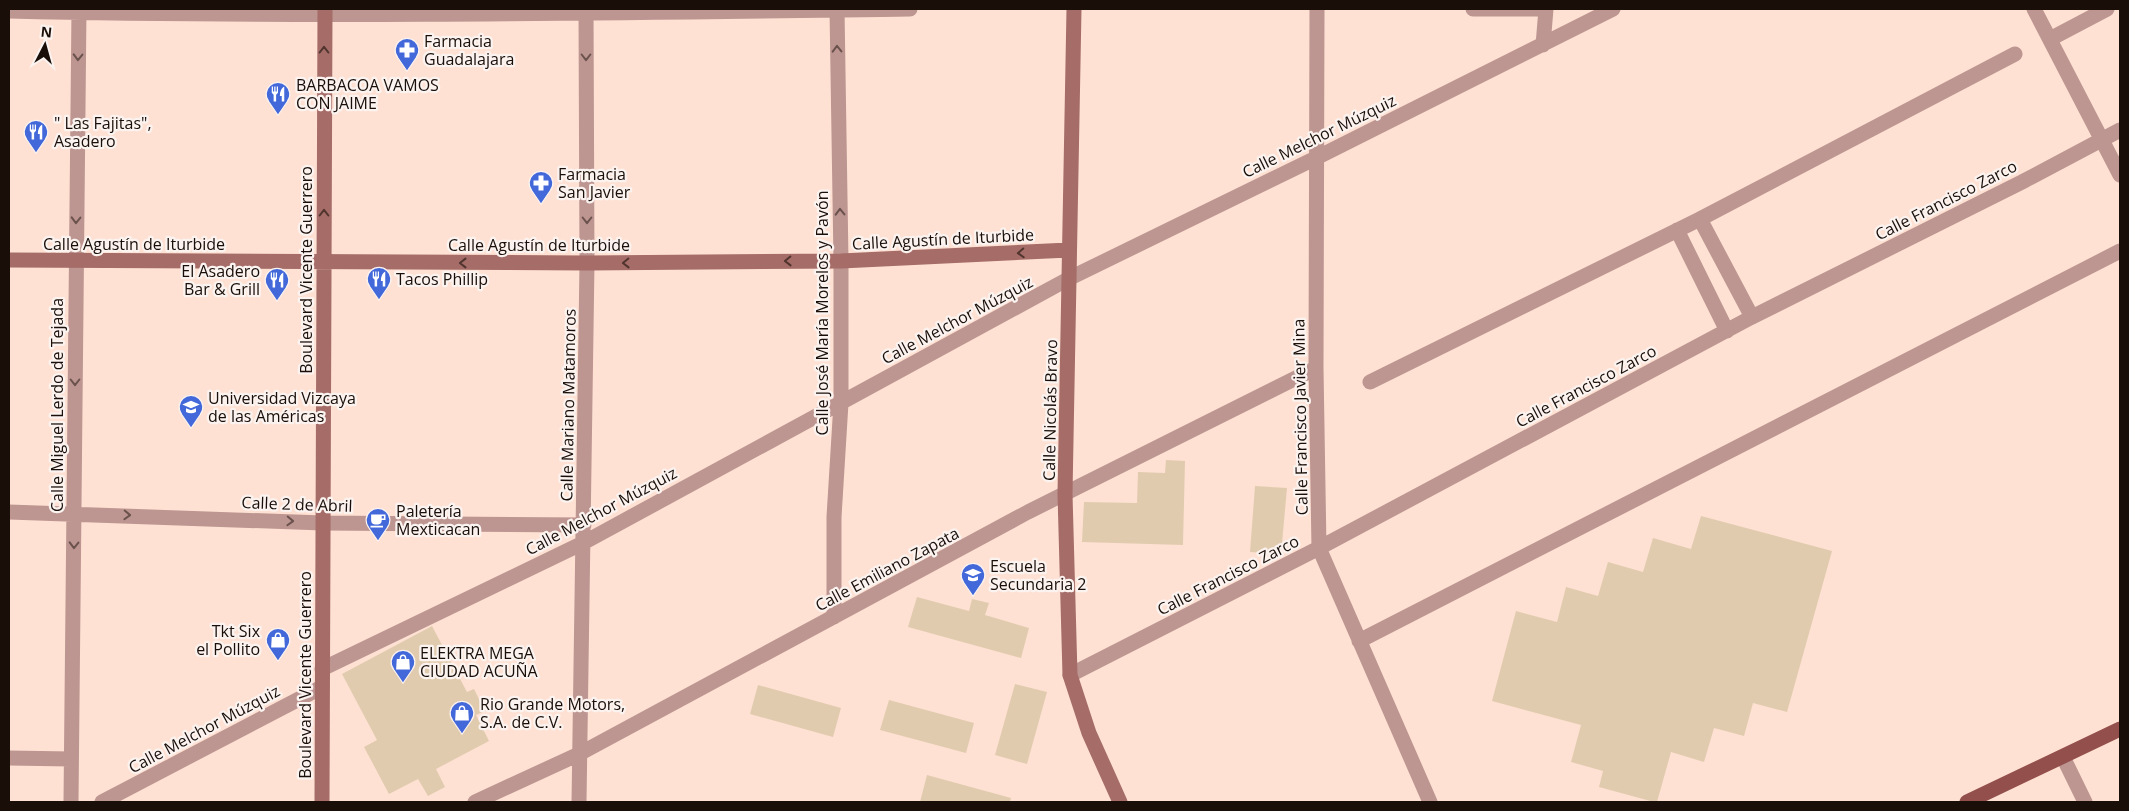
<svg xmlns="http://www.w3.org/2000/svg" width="2129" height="811" viewBox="0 0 2129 811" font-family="'Open Sans',sans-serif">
<rect width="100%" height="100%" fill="#fee1d3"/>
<path fill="#e1cbae" d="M1166,460L1185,461L1183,545L1082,542L1084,502L1137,503L1138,472L1165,473Z
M1255,486L1287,488L1281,554L1250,552Z
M1701,516L1832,551L1787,712L1753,703L1744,736L1714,728L1704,762L1671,752L1657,802H1654L1599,787L1603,771L1571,762L1581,725L1492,701L1516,611L1557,622L1566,587L1598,596L1608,562L1643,572L1653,538L1691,549Z
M917,597L969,611L972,599L989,603L985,615L1029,628L1021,658L908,627Z
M432,626L467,692L474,689L485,711L476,715L489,741L436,769L445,787L428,796L418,779L389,794L364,747L377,740L342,674Z
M1015,684L1047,692L1027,764L995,755Z
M758,685L841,708L833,737L750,714Z
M889,700L974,723L966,753L880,730Z
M927,775L1011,798L1010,802H920Z"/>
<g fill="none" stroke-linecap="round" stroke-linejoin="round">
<path stroke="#bd9591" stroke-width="15" d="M1317,9L1316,368L1319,548L1430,802
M1473,9H1546
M2034,9L2120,175
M9,11C309,18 610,13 910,9
M2050,39L2107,9
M1543,45L1546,9
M1700,219L1752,317
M1677,230L1727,331
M1370,382L1700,219L2015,54
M9,512L323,523L584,525
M834,617V517L841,403V261L837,9
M1359,641L2120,251
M322,669L583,543L1070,278L1316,158L1613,9
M1070,675L1319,548L1752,317L2022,182L2120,130
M2063,757L2085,802
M9,758L71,759
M71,802L79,9
M102,802L322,687
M475,802L579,754L1028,512L1316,368
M579,802L587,263L586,9"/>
<path stroke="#a56c68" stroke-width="15" d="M1074,9L1065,494L1070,675L1089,733L1120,802
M9,260L587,263L841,261L1069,250
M322,802L325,9"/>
<path stroke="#934f4b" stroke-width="15" d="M1967,802L2120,729"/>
</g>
<defs><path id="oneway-chevron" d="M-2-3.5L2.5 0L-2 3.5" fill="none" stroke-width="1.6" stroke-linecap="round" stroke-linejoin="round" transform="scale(1.25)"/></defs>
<g stroke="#6b524c">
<use href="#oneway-chevron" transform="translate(837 49) rotate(-91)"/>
<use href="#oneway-chevron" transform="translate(78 57) rotate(91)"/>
<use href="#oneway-chevron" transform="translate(586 57) rotate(90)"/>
<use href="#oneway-chevron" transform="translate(840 212) rotate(-91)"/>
<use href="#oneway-chevron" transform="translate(76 220) rotate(91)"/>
<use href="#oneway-chevron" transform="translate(587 220) rotate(90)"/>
<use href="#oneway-chevron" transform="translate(75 382) rotate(90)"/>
<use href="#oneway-chevron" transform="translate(127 515) rotate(2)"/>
<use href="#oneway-chevron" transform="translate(290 521) rotate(2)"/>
<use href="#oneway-chevron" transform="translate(74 545) rotate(91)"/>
</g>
<g stroke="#51342e">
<use href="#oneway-chevron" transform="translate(324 50) rotate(-90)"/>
<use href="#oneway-chevron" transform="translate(324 213) rotate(-90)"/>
<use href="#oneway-chevron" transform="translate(1021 253) rotate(177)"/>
<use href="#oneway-chevron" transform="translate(788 261) rotate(179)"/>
<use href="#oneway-chevron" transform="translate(463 263) rotate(-180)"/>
<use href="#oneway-chevron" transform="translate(626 263) rotate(179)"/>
</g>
<defs>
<g id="pharmacy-pin" transform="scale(1.25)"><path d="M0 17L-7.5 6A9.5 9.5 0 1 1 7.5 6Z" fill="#4268da" stroke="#fbf3f0"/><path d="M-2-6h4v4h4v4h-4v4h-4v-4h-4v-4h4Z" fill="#fff"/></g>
<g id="restaurant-pin" transform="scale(1.25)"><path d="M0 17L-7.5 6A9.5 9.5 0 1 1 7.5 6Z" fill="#4268da" stroke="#fbf3f0"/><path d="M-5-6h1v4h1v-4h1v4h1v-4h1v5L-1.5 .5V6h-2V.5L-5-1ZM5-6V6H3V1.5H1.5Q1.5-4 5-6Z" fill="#fff"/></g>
<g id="university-pin" transform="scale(1.25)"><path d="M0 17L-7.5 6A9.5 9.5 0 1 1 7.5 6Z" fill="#4268da" stroke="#fbf3f0"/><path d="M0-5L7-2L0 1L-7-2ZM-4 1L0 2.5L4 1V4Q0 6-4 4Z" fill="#fff"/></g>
<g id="cafe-pin" transform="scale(1.25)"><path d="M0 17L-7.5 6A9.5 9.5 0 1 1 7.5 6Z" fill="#4268da" stroke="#fbf3f0"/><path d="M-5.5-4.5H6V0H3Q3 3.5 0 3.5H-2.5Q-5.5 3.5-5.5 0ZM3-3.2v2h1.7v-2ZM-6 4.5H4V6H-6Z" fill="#fff"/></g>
<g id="school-pin" transform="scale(1.25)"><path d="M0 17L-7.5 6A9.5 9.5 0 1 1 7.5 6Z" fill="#4268da" stroke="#fbf3f0"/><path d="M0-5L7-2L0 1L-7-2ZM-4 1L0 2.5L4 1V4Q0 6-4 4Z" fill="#fff"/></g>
<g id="shop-pin" transform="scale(1.25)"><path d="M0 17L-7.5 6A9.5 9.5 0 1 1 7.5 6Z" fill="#4268da" stroke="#fbf3f0"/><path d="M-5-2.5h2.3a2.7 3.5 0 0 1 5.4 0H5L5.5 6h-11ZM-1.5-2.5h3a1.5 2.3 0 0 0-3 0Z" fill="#fff"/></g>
</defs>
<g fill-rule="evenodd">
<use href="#pharmacy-pin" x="407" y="50"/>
<use href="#restaurant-pin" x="278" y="94"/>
<use href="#restaurant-pin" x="36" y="132"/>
<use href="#pharmacy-pin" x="541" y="183"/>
<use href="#restaurant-pin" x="379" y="279"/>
<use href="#restaurant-pin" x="277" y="280"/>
<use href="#university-pin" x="191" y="407"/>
<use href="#cafe-pin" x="378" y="520"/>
<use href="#school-pin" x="973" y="575"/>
<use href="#shop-pin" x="278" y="640"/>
<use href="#shop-pin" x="403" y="662"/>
<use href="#shop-pin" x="462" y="713"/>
</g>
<g text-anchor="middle" stroke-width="4.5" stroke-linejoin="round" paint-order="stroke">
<g font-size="16" fill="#190e08" stroke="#fbf3f0" text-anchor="start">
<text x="424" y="47">Farmacia<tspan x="424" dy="18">Guadalajara</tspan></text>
<text x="296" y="91">BARBACOA VAMOS<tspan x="296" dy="18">CON JAIME</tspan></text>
<text x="54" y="129">" Las Fajitas",<tspan x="54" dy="18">Asadero</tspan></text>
<text x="558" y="180">Farmacia<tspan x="558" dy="18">San Javier</tspan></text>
<text x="260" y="277" text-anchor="end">El Asadero<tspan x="260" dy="18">Bar &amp; Grill</tspan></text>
<text x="396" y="285">Tacos Phillip</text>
<text x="208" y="404">Universidad Vizcaya<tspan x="208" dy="18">de las Américas</tspan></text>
<text x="396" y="517">Paletería<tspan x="396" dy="18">Mexticacan</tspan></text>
<text x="990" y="572">Escuela<tspan x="990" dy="18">Secundaria 2</tspan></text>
<text x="260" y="637" text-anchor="end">Tkt Six<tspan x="260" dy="18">el Pollito</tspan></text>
<text x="420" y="659">ELEKTRA MEGA<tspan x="420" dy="18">CIUDAD ACUÑA</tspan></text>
<text x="480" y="710">Rio Grande Motors,<tspan x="480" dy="18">S.A. de C.V.</tspan></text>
</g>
<g font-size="16" fill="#190e08" stroke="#fbf3f0">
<text transform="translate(1319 136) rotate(-26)" y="6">Calle Melchor Múzquiz</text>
<text transform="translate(1946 200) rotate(-27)" y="6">Calle Francisco Zarco</text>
<text transform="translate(943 239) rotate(-3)" y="6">Calle Agustín de Iturbide</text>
<text x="134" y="250">Calle Agustín de Iturbide</text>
<text x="539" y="251">Calle Agustín de Iturbide</text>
<text transform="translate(306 270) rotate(-90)" y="6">Boulevard Vicente Guerrero</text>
<text transform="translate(822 313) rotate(-90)" y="6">Calle José María Morelos y Pavón</text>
<text transform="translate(957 320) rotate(-28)" y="6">Calle Melchor Múzquiz</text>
<text transform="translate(1586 386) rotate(-28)" y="6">Calle Francisco Zarco</text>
<text transform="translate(57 405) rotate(-90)" y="6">Calle Miguel Lerdo de Tejada</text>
<text transform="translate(568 405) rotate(-89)" y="6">Calle Mariano Matamoros</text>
<text transform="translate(1050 410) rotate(-89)" y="6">Calle Nicolás Bravo</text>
<text transform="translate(1300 417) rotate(-91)" y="6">Calle Francisco Javier Mina</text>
<text transform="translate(297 504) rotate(2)" y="6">Calle 2 de Abril</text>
<text transform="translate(601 511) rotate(-28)" y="6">Calle Melchor Múzquiz</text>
<text transform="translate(887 569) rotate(-28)" y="6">Calle Emiliano Zapata</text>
<text transform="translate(1228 575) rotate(-27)" y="6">Calle Francisco Zarco</text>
<text transform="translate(305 675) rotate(-90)" y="6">Boulevard Vicente Guerrero</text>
<text transform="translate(204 729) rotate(-28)" y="6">Calle Melchor Múzquiz</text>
</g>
</g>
<rect width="2129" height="811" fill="none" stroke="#190e08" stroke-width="20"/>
<g transform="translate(45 45) rotate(6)" stroke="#fbf3f0" stroke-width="4" paint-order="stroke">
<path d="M0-4L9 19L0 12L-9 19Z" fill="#190e08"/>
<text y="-8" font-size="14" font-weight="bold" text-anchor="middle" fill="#190e08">N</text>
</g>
</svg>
